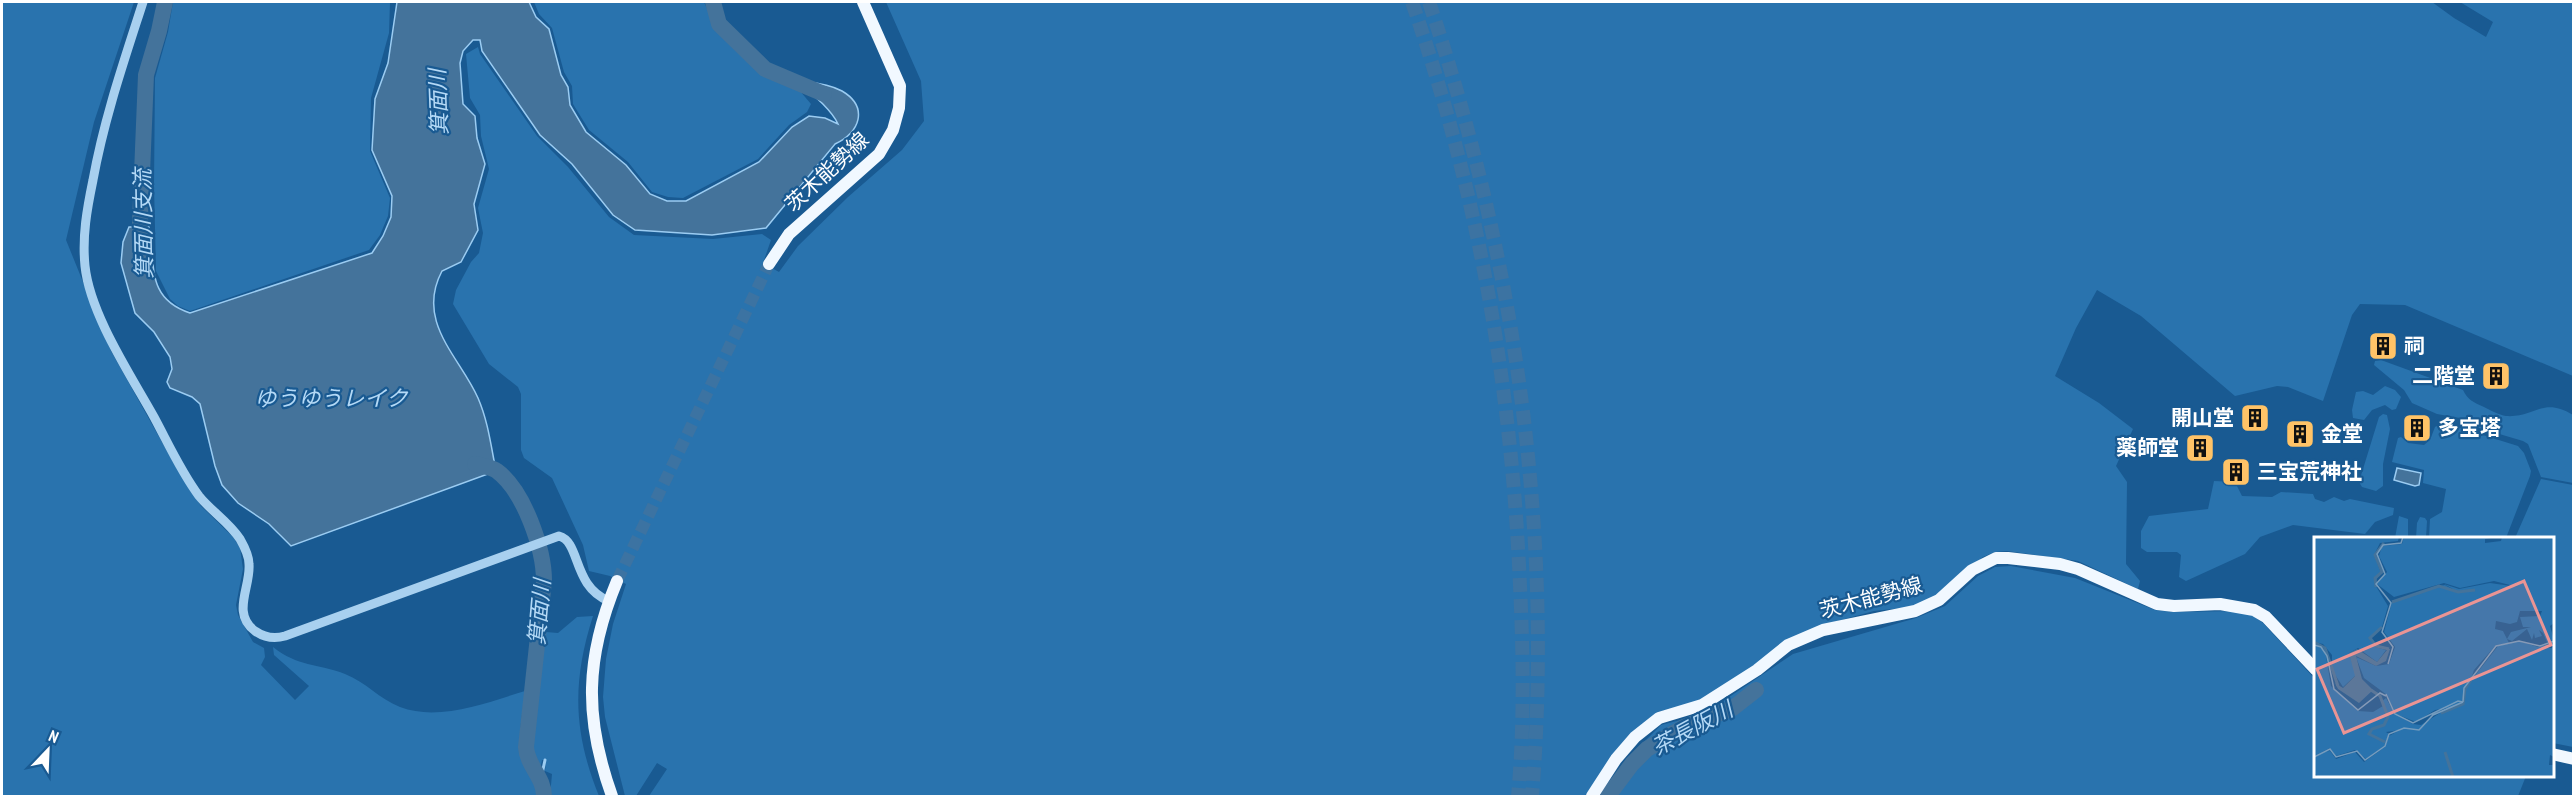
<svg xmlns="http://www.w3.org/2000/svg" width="2575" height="798" viewBox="0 0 2575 798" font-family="'PT Sans Narrow','Noto Sans JP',sans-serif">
<rect width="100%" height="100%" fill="#195a92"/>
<path fill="#2973ae" d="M2,2H134L94,122L66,240L111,351L177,469L201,506L233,537L240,548L243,569L236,605L238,615L253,642L264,648L265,657L261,665L295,700L309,686L274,655L273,647C298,667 317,663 345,674C366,682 379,699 400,707C439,722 488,702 525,691C523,712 517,737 522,757C526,771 537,782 538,796H2Z
M173,2H390L389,33L371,98L370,151L390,198L388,216L380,235L369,250L190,311L178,306L170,299L156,271L154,185L155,78L168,32Z
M534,2H704L715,26L764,73L800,91L811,104L807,112L789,125L758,159L683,198L668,197L652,192L628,162L589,130L573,104L572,86L564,72L552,28L539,14Z
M886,2H2432L2454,18L2486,37L2493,22L2460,2H2573V376L2405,305L2360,304L2352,315L2323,401L2288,387L2277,386L2235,396L2141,316L2097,290L2076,328L2055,376L2099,403L2133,429L2116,466L2127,482L2126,564L2140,581L2138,589L2078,561L2007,551L1995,552L1983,557L1935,597L1912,607L1874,611L1823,625L1699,703L1657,712L1612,758L1585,796H649L667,769L657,763L636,796H625L605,717L603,697L606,659L613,624L626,584L610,576L589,571L583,545L552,478L524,458L521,450V394L518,387L489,364L453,304L456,290L471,262L479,253L483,233L478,208L489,169L481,136L480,115L470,98L466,54L478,47L480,54L537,136L568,167L609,217L634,235L713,239L762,234L771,240L763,263L779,272L798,246L848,197L902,150L924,121L921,81Z
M2381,360L2463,390C2468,400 2473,402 2484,407C2490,410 2499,415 2506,416C2536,418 2542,396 2573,415V483L2541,477L2528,444L2523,441L2479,428L2460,418L2437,414L2412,403L2404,390L2374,365L2375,361Z
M2385,386L2395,390L2401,397L2396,409L2392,410L2385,405L2372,410L2364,420L2353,418L2352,410L2356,392L2363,391L2373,395Z
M2383,414L2387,415L2390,429L2383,464V486L2376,491L2362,487L2359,482L2379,417Z
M2440,424L2457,427L2518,446L2524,453L2531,471L2530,476L2506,538H2429L2430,519L2442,512L2446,489L2423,483L2424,470L2392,462L2398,438L2401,437L2408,443L2424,445L2430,440L2435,427Z
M2541,479L2573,485V747L2553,743L2552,538H2515Z
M2214,481L2235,482L2242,496L2272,497L2281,492L2313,494L2315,499L2324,502L2334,497L2344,501L2350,499L2394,508L2393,515L2375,522L2365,534L2293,525L2260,537L2245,554L2186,581L2179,577L2181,555L2177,552H2147L2141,548V531L2149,516L2208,509Z
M2399,516L2408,519V538H2395Z
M2420,517L2425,518L2427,521L2426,538H2416L2417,523Z
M2011,566L2075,578L2155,610L2173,612L2239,611L2252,615L2263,623L2315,679L2316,776H2526L2518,796H1610L1626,764L1640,746L1661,725L1704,714L1793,654L1916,618L1945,606L1978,576L1995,567Z
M593,616C572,682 573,732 599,796H550L552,774L545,771L546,760H542L540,769L534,757L532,745L546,632L558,633L577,617Z"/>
<path fill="#44739b" stroke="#9bccf2" stroke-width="1.5" d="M397,2H529L536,17L549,29L561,75L568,87L570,105L586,132L626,165L650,194L667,201H686L759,162L792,127L809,116L825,118L838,124C833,113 815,94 803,89L806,82C818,83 831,85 842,91C869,107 860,133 835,144L766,228L712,235L635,230L613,215L572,164L540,135L482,51L480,40H473L463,51L460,63L463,104L475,116L477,138L485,164L474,204L478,230L461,262L442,271C415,322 460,357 478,398C488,421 491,446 496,471L291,546L269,524L238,503L222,485L215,466L200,404L192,397L170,388L167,382L172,369L170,357L154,332L135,313L121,263L123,242L129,227H149C156,264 145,298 190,313L372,253L383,236L391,217L392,196L372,150L375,99L388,63Z
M2397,468L2421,473L2419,485L2415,486L2394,480Z"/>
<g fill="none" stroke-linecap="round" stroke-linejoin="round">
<path stroke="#9bccf2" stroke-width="3" d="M541,779L545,760"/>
<path stroke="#44739b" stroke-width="16" d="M713,2L719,24L765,69L824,94
M139,247L146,75L159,31L165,2
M475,464C482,466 492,467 497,471C524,491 544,549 544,581L526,747C527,766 544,777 544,796
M1608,796L1632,764L1647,749L1684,727L1733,708L1756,690"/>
<path stroke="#3c73a2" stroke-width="12" stroke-dasharray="12 6" stroke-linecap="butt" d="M617,581L769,264"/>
<path stroke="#3c73a2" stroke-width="14" stroke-dasharray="14 7" stroke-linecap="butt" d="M1412,2C1476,187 1509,370 1519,565C1523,642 1525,720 1518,796
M1429,2C1514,255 1554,529 1532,796"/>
<path stroke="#a8d0ef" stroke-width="9" d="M143,2C124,61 104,119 93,180C87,209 82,236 85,266C90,314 130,374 154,417C168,443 181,472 199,496C211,511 229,522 240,539C244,546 249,555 249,564C251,587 231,613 255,631C265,638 275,639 285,636L559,536C581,542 572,586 609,601"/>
<path stroke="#f1f8ff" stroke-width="12" d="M769,264L789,234L879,154L893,130L899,108L900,86L863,2
M2552,754L2574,759
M612,796C584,718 585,658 617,581
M1592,796L1616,759L1635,737L1659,718L1702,705L1757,670L1788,645L1823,630L1915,611L1939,600L1972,570L1996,558H2008L2060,564L2078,569L2157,604L2174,606L2220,604L2254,610L2266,617L2316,670"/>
</g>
<defs>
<g id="building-square" transform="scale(1.5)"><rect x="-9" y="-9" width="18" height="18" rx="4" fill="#ffc367" stroke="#195a92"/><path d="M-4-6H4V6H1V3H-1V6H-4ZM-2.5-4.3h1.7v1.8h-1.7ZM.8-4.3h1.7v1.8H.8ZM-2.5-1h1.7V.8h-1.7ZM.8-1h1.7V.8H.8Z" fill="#111"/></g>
</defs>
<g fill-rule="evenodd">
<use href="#building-square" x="2383" y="346"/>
<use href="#building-square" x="2496" y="376"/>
<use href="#building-square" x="2255" y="418"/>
<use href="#building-square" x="2417" y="428"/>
<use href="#building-square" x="2300" y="434"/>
<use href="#building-square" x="2200" y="448"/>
<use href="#building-square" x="2236" y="472"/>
</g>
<g text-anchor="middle" stroke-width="4.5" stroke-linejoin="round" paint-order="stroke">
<g font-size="21" fill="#fff" stroke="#195a92">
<text transform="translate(827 172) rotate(-43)" y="7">茨木能勢線</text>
<text transform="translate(1871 598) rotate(-15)" y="7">茨木能勢線</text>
</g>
<g font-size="21" font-weight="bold" fill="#fff" stroke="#195a92" text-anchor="start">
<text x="2404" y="353">祠</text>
<text x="2475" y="383" text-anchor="end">二階堂</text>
<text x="2234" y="425" text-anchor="end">開山堂</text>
<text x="2438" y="435">多宝塔</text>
<text x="2321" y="441">金堂</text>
<text x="2179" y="455" text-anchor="end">薬師堂</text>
<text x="2257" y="479">三宝荒神社</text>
</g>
<g font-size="22" font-style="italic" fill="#b4d9f6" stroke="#195a92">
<text transform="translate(438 102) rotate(-92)" y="8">箕面川</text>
<text transform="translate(143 224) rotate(-91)" y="8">箕面川支流</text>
<text x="331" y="406">ゆうゆうレイク</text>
<text transform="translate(539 612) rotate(-85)" y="8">箕面川</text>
<text transform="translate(1692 728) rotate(-28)" y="8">茶長阪川</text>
</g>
</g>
<g transform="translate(2314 537)">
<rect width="240" height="240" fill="#195a92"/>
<path d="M0,0H85L84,4L66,6L60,18L67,36L60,46L74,69L68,90L56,101L61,110L72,113L63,125L44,111L35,116L42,138L29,150L18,133V118L9,107L0,105ZM90,0H183L171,2V6L187,4L188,0H240V86L236,89L240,103L233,105L229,96L225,93L228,99L221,101L220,96L218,103L213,92L198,104L193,102L197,95L217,90H209L206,80L226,79L228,74H206L203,85L196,87L182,84L181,92L189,94L195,106L182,108L160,133L156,145L184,109L205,104L224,110L232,108L233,111H238L240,105V220L236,218L235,228H240V240H5L0,236V221L9,215L16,214L22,222L41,215L50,225L71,210L75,199L86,193L72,195L75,197L70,209L52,222L41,213L22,219L16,211L0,219V109L7,110L12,119L17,149L44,174L59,175L69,169L74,181L68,164L72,161L81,177L99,187L107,188L134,171L121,173L102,185L82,177L73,158L50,141L42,120L62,129L75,127L81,110L70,95L78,65L125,49L131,48L144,56L149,55H144L130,47L145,52L176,46L204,50L180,44L146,51L130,46L80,60L63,47L73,35L65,19L68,9L88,7Z" fill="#2973ae"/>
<path d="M70,111L76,112L72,124L62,129L42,119L48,142L59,153L45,166L24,152L21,146L29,151L41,139L35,116L43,112L63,125L73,113Z" fill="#44739b"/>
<path fill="none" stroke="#44739b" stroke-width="3" d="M62,50L61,41L68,35L61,18L70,6M78,65L125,49L144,55L161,53M68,90L56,101L62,109L75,112M0,105L11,111L24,149M57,153L66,159L74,180L70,188L58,192L55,197L71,205M127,176L149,167L151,152L159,140M131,215L139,240"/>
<path fill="none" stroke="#759cbe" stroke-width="1.5" d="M0,108L7,110L13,119L20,152L44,173L66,156L72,159M74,127L79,110L68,95L77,66L62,47L71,37L63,17L69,8L87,6L89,0M72,157L81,177L99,186L144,164L149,165M149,165L150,151L182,109L205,104L226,109L240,104M0,220L16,212L22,220L43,214L51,223L71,209L75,197L90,191L105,193L119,178L149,165"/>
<path fill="#ea9494" fill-opacity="0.15" stroke="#ea9494" stroke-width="3" d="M210,44L237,108L30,196L3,132Z"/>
<rect width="240" height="240" fill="none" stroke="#fff" stroke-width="3"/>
</g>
<rect width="2575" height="798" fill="none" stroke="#ffffff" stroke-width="6"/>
<g transform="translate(48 750) rotate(23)" stroke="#195a92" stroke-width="4.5" paint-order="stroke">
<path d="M0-4.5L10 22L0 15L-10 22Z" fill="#ffffff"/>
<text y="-9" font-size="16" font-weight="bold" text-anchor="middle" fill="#ffffff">N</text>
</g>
</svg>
